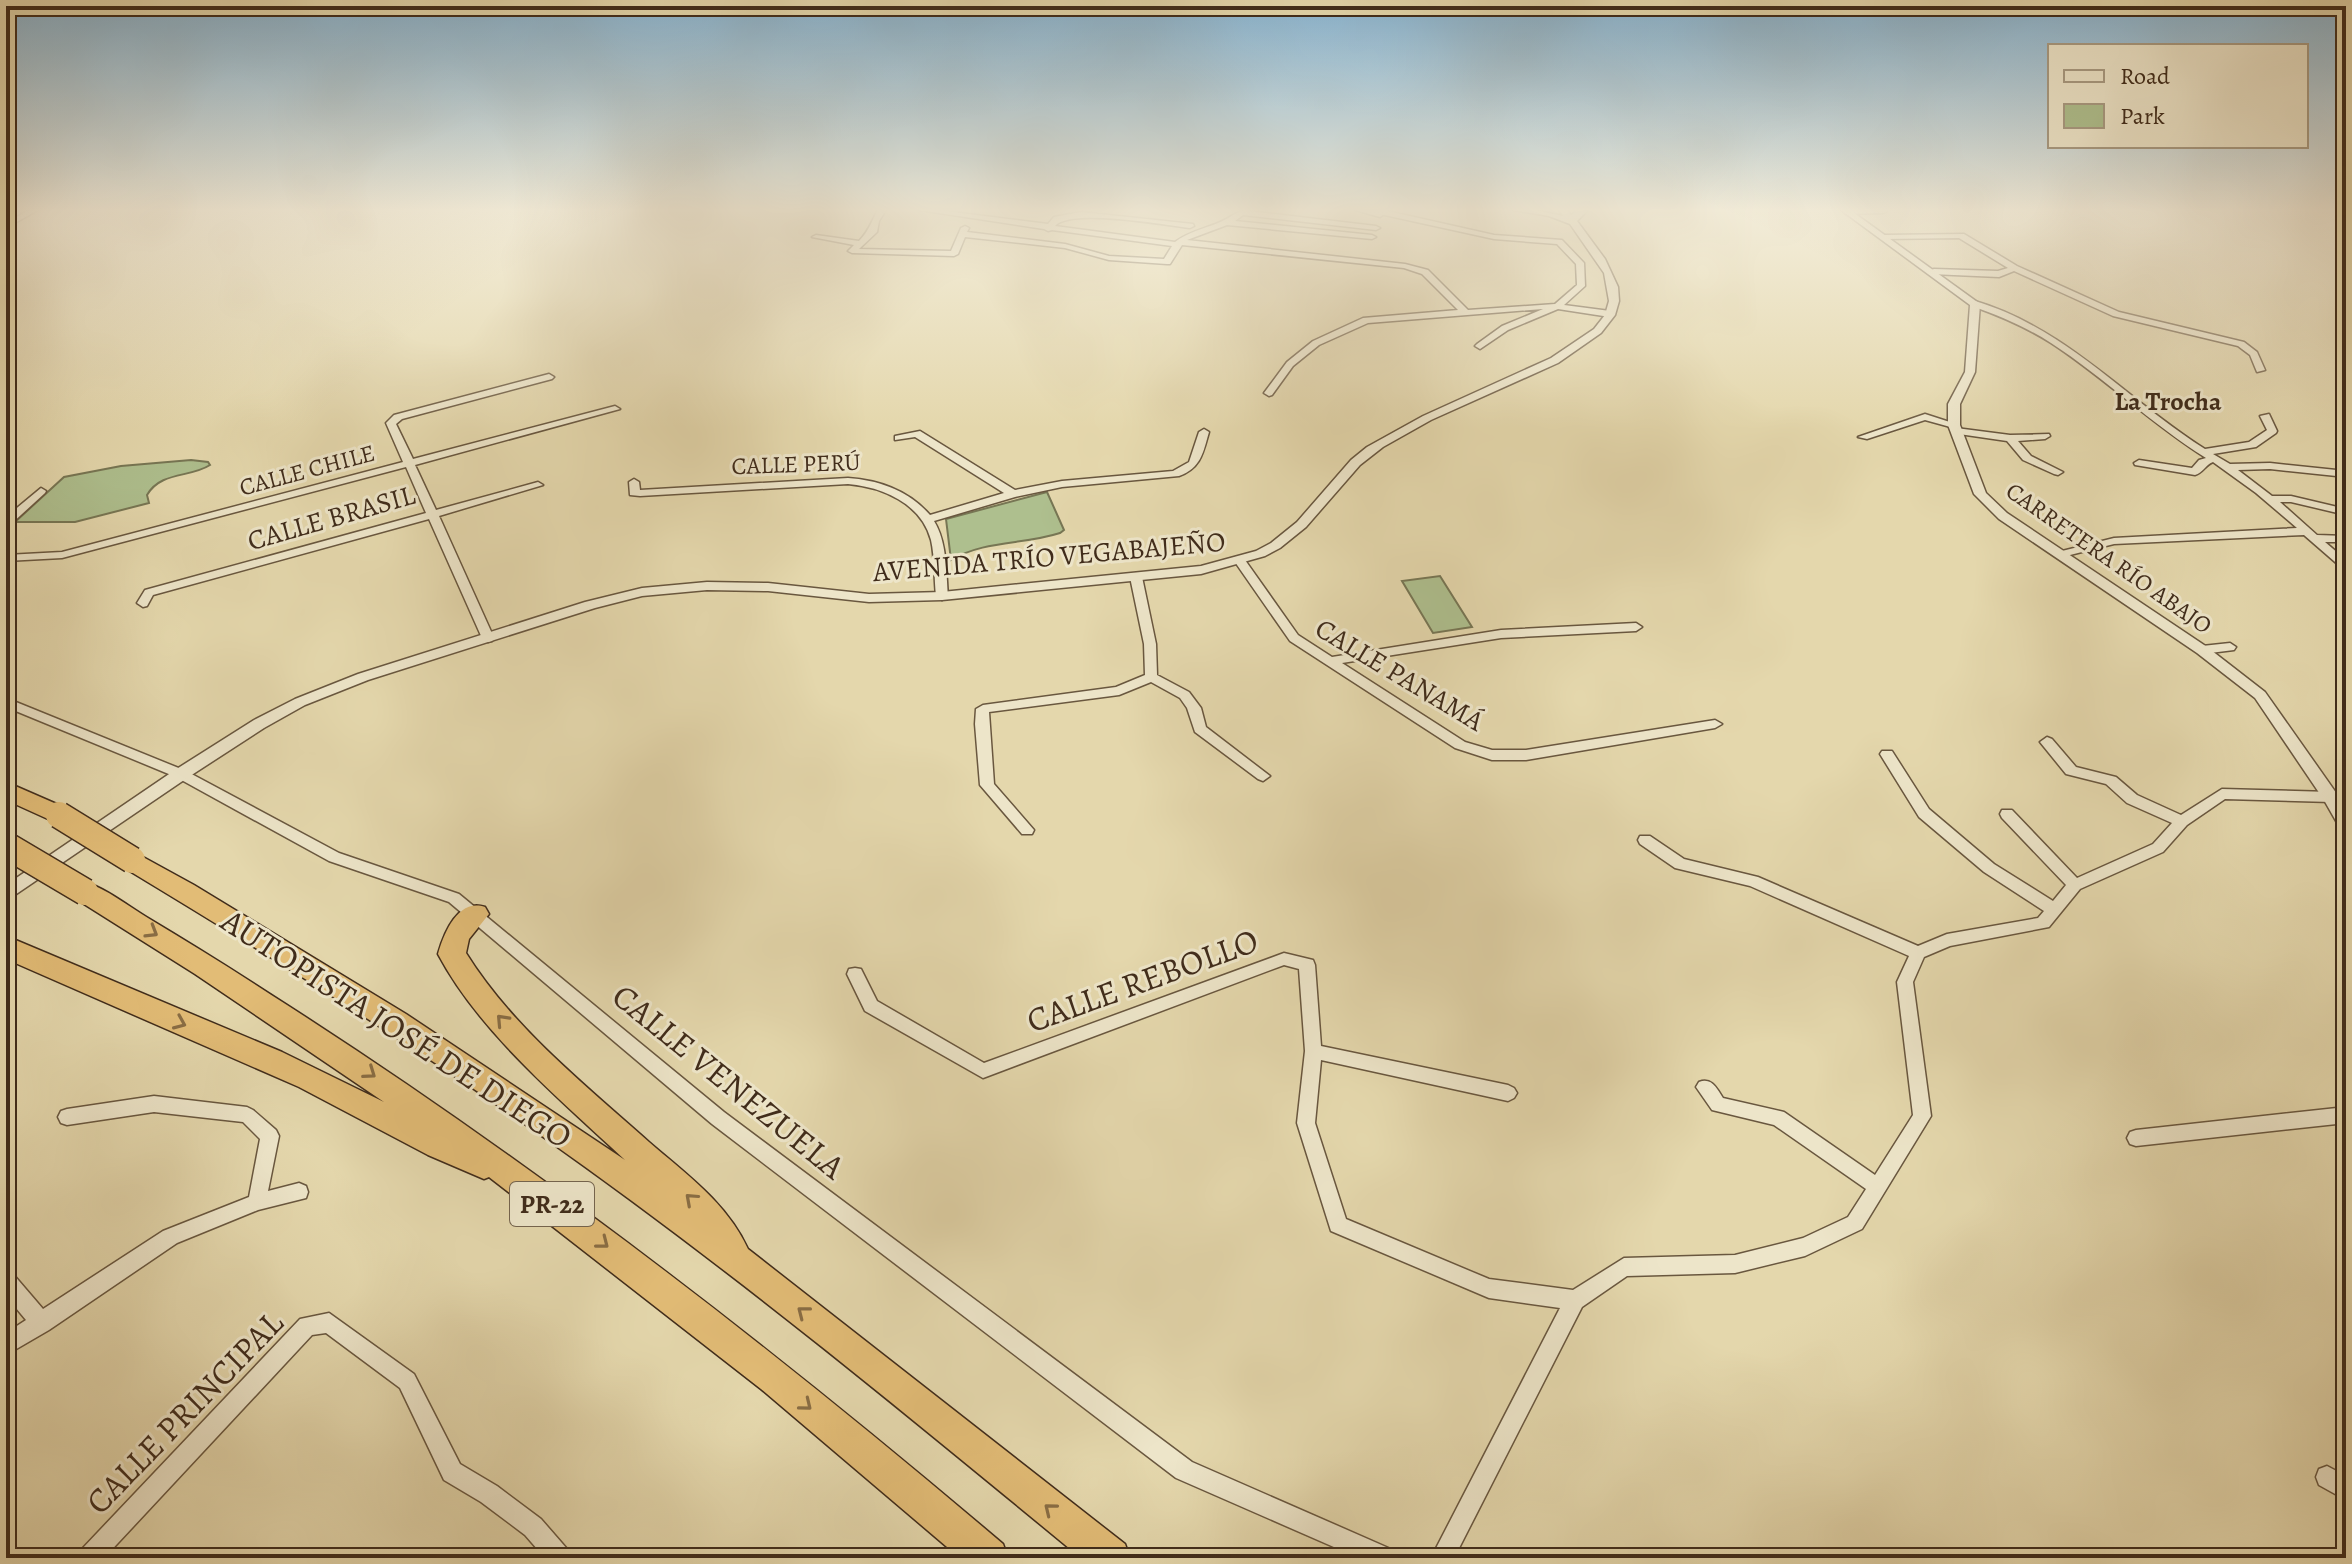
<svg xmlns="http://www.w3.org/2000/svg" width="2352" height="1564" viewBox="0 0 2352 1564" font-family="Alegreya,serif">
<rect width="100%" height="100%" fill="#e4d7ac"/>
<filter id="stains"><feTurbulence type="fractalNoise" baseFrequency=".0025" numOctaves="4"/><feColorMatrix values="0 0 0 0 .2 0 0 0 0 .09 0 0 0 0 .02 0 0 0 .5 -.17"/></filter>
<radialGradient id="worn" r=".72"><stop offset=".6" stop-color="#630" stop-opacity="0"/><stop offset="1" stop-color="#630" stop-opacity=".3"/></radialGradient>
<path fill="#aebf8e" stroke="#777654" stroke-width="2" d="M191,460L208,462L210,465C190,478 161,471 147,495L149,503L75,522H15L64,477L121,466Z
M1047,492L1064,530L1060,533C1023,545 985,540 951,560L946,519Z
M1440,576L1472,627L1433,633L1402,581Z"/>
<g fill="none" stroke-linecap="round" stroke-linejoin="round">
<g stroke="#69573f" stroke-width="3">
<path id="minor" d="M29,210H38L6,228V223Z
M878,210H886L879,221L877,232L859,249L951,251L961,228L965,226L969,228L967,232L1065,244L1109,256L1164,259L1172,246L1052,230L1048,231L1044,229L919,210H937L1048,224L1054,217L1081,212L1193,224L1194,226L1190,228C1164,225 1071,208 1055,226L1175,242C1188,232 1203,229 1218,223C1229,219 1237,210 1249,210L1248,211L1376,226L1380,228L1376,230L1243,215L1235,221L1372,235L1376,237L1372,239L1227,225L1187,240L1405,264L1428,270L1468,310L1555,304L1577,285L1576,264L1557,244L1494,239L1380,214L1379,212L1383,210L1494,235L1562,240L1584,263L1585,286L1564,305L1610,311L1614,314L1610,317L1558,309L1508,330L1480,349L1475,346L1477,344L1502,326L1543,309L1368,323L1319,345L1293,366L1272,395L1269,396L1264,393L1287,362L1313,341L1363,318L1458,310L1422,274L1404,268L1182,245L1170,264H1167L1109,260L1065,248L965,237L958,254L954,256L852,253L848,251L854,245L812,237L816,235L859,241C869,231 871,222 878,210Z
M1849,210H1886L1887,211L1883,213L1846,214L1845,212Z
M1964,234L2017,266L2119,312L2244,342L2257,352L2265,370L2257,372L2250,355L2238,346L2113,316L2014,271L1999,277L1931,274V270L1934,269L1998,271L2008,268L1959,238L1884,239L1880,237L1884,235Z
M1975,301C2066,328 2127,400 2205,449L2249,442L2267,430L2260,416L2269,414L2277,431L2276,433L2256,447L2213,454L2230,464L2270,463L2346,471V477L2270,469L2238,470L2272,496H2291L2346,509V515L2291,502H2280L2317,535L2346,536V542H2325L2346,560V569L2342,568L2304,535L2114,544L2062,557L2058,556V552L2114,538L2297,528L2256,493L2213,462C2205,465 2203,473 2195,475L2135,465L2134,463L2139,460L2192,468L2199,460L2206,458C2151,424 2105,378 2051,343C2026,327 2000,316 1972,306V302Z
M549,374L554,377L552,379L402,419L396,424L413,459L615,406L620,409L415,465L436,510L538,482L543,485L439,516L494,638L492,641L488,642L482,638L429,519L153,595L147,606L143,607L137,603L145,590L426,513L406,467L62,558L6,561V555L62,552L403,462L386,423L394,415Z
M2344,391L2346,392V400L2339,394Z
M1925,414L1959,425L1954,428L1925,420L1867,439L1858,437Z
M1956,428L2010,435L2049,434L2050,436L2045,439L2018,441L2031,456L2063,472L2058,475L2054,474L2023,460L2007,441L1952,433V429Z
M1204,429L1209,432C1203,453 1201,468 1179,476L1062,487L1015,497L934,521C947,542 946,571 948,596L942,600L936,596C934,578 935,558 931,540C921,503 882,487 848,484L640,496L630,495L629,482L634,479L639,482L640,490L848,478C879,480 909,491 930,515L1004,493L915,437L895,440V436L920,431L1015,490L1062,481L1173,471L1189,462L1199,432Z
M41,488L46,491L45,493L10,525L6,526V517Z
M1241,559L1245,560L1298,635L1332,657L1501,630L1636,623L1642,627L1636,631L1501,638L1342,663L1465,742L1492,750H1526L1715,720L1722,724L1715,728L1526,760H1492L1455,748L1290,641L1235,562Z
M1136,573L1142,577L1156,644L1157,675L1189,692L1201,708L1206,727L1270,776L1263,781L1258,779L1195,732L1187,708L1180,698L1151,682L1119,695L989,712L994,784L1034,830L1032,834H1022L980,785L975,724L976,709L983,705L1116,687L1145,675L1144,644L1130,577Z
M2230,643L2236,647L2234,650L2202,654L2196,650L2202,646Z
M6,698L186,771L339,853L459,894L724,1112L1192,1462L1393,1550L1396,1558H1359L1176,1478L712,1124L449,902L329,861L176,777L6,707Z
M2047,737L2052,739L2076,767L2116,777L2137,795L2181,815L2222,789L2331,792L2338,797L2331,802L2225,799L2187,825L2163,852L2080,889L2049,927L1950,946L1924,957L1913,982L1931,1116L1862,1229L1805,1256L1735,1273L1627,1276L1582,1307L1454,1558H1431L1560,1308L1489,1298L1331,1231L1297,1123L1305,1051L1299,969L1284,965L983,1078L865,1011L847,974L849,969L855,968L861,969L877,1001L984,1063L1284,953L1313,960L1315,965L1321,1046L1508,1085L1514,1088L1517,1093L1514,1098L1508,1101L1321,1060L1315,1123L1346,1219L1489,1279L1573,1290L1624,1258L1735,1255L1803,1238L1848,1217L1866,1189L1774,1125L1712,1110L1696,1087L1699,1082C1712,1077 1717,1089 1723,1098L1784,1112L1875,1175L1913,1115L1897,982L1909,956L1750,886L1675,868L1640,844L1638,840L1640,836H1650L1684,859L1758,877L1918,946L1947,934L2038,918L2044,911L1984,872L1919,817L1880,754L1882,751H1892L1929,809L1994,864L2053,901L2066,885L2002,818L2000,814L2002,810H2012L2077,878L2153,844L2172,823L2127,803L2106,784L2066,774L2040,742Z
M154,1096L247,1107L253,1110L276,1130L279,1136L268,1191L299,1183L306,1186L308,1192L306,1198L258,1210L177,1243L49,1330L6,1355V1333L26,1320L6,1296V1272L13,1274L43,1309L163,1231L249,1197L260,1139L243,1122L154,1112L67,1125L61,1123L58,1117L61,1111L67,1109Z
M2346,1107V1123L2136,1146L2130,1144L2127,1138L2130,1132L2136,1130Z
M329,1313L414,1374L460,1464L497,1486L541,1519L568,1550L571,1558H545L525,1535L481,1502L444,1480L400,1388L326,1333L312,1335L104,1558H78L81,1550L300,1319Z
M2327,1466L2346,1476V1500L2319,1485L2316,1477L2319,1469Z"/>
</g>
<g stroke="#69573f" stroke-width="3">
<path id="tertiary" d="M1355,210H1389L1380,217Z
M1513,210H1535L1563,216L1559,210H1567L1571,215L1578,210H1588L1577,221L1605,259L1618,287L1619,301L1615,315L1601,333L1558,363L1431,420L1383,447L1360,465L1306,527L1280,548L1265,556L1201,574L942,600L869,602L768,591L707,590L642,596L595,608L368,680L305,705L264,728L187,778L6,901V885L175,770L254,720L295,699L358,674L585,602L642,588L707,582L768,583L869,594L942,592L1201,566L1256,551L1271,543L1297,522L1351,460L1367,447L1423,416L1551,358L1594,329L1605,315L1609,301L1604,273L1570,224L1549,216Z
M1841,210H1850L1980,304L1975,372L1960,404V425L1986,493L2007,513L2207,647L2265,692L2339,797L2346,809V830L2340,828L2324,800L2255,698L2197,653L1999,519L1974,494L1948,425V404L1965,372L1970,305Z"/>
</g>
<g stroke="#402c1b" stroke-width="3">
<path id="motorway" d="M6,782L68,809L71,815L68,821L59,824L6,800Z
M132,851L194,885L406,1014L625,1160C560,1099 480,1033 438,954C444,933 458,898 485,907L489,914L469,939L466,953C512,1027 585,1085 649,1142C686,1174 727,1203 748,1249L1125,1544L1130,1558H1081C904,1412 727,1266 539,1134C404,1039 264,952 123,867L119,860L123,853Z
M85,882C107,889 128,906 148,918C195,946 241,975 287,1005C539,1167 775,1350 1003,1544L1008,1558H960L761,1389L489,1177L484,1179L428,1155L299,1087L6,959V936L282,1052L384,1102L195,974L76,899L72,892L76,885Z"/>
</g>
<use href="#minor" fill="#ede5c9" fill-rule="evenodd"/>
<use href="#tertiary" fill="#ede5c9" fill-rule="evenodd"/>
<use href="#motorway" fill="#e2bc76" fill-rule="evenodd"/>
<g stroke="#402c1b" stroke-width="29" stroke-linecap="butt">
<path id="motorway-bridge" d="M59,815L132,860
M9,847L85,892"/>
</g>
<use href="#motorway-bridge" stroke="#e2bc76" stroke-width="26"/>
</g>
<defs><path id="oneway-chevron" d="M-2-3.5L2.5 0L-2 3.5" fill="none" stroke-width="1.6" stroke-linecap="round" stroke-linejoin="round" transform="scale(2)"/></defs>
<g stroke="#896d44">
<use href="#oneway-chevron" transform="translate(152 932) rotate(31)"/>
<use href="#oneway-chevron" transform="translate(502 1020) rotate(-133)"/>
<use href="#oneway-chevron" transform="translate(180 1023) rotate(23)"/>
<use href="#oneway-chevron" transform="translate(370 1073) rotate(35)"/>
<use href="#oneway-chevron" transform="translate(691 1199) rotate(-138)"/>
<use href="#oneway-chevron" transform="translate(603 1243) rotate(38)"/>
<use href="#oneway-chevron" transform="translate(803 1312) rotate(-142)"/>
<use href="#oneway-chevron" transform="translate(806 1405) rotate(39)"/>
<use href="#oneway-chevron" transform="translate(1050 1509) rotate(-141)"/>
</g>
<linearGradient id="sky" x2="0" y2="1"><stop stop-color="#88b5d3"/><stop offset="0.49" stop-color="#f3edda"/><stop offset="1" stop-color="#f3edda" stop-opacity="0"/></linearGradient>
<rect width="2352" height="429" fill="url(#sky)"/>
<g text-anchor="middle" stroke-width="6" stroke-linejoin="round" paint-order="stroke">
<g font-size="24" fill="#402c1b" stroke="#ede5c9">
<text transform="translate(796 464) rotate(-2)" y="8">CALLE PERÚ</text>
<text transform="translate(307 470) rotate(-15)" y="8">CALLE CHILE</text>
<text transform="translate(2109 558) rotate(35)" y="8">CARRETERA RÍO ABAJO</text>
</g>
<g font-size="26" font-weight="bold" fill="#402c1b" stroke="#ede5c9">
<text x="2168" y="410">La Trocha</text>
</g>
<rect fill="#ede5c9" stroke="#74644f" stroke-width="2" x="510" y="1182" width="84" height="44" rx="6"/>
<g font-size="26" font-weight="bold" fill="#402c1b">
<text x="552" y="1213">PR-22</text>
</g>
<g font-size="28" fill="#402c1b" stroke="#ede5c9">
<text transform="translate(331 517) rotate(-16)" y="10">CALLE BRASIL</text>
<text transform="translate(1049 556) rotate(-5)" y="10">AVENIDA TRÍO VEGABAJEÑO</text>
<text transform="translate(1400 674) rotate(31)" y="10">CALLE PANAMÁ</text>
</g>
<g font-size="34" fill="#402c1b" stroke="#ede5c9">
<text transform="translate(1142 980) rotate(-20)" y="12">CALLE REBOLLO</text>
<text transform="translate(397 1028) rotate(33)" y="12">AUTOPISTA JOSÉ DE DIEGO</text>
<text transform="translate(729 1081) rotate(39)" y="12">CALLE VENEZUELA</text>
<text transform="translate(184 1412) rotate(-46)" y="12">CALLE PRINCIPAL</text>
</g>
</g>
<rect width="2352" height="1564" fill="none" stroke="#e4d7ac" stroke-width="32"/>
<rect x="8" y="8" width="2336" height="1548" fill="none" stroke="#402c1b" stroke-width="4"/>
<rect x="16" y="16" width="2320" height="1532" fill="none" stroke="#402c1b" stroke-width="2"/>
<rect x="2048" y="44" width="260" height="104" fill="#ede5c9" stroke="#a89b83" stroke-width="2"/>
<rect x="2064" y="70" width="40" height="12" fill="#ede5c9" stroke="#a89b83" stroke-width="2"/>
<text x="2120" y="84" font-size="24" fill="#402c1b">Road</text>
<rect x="2064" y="104" width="40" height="24" fill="#aebf8e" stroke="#a89b83" stroke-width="2"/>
<text x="2120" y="124" font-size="24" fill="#402c1b">Park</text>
<rect width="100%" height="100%" filter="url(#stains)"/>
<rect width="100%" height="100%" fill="url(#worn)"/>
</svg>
